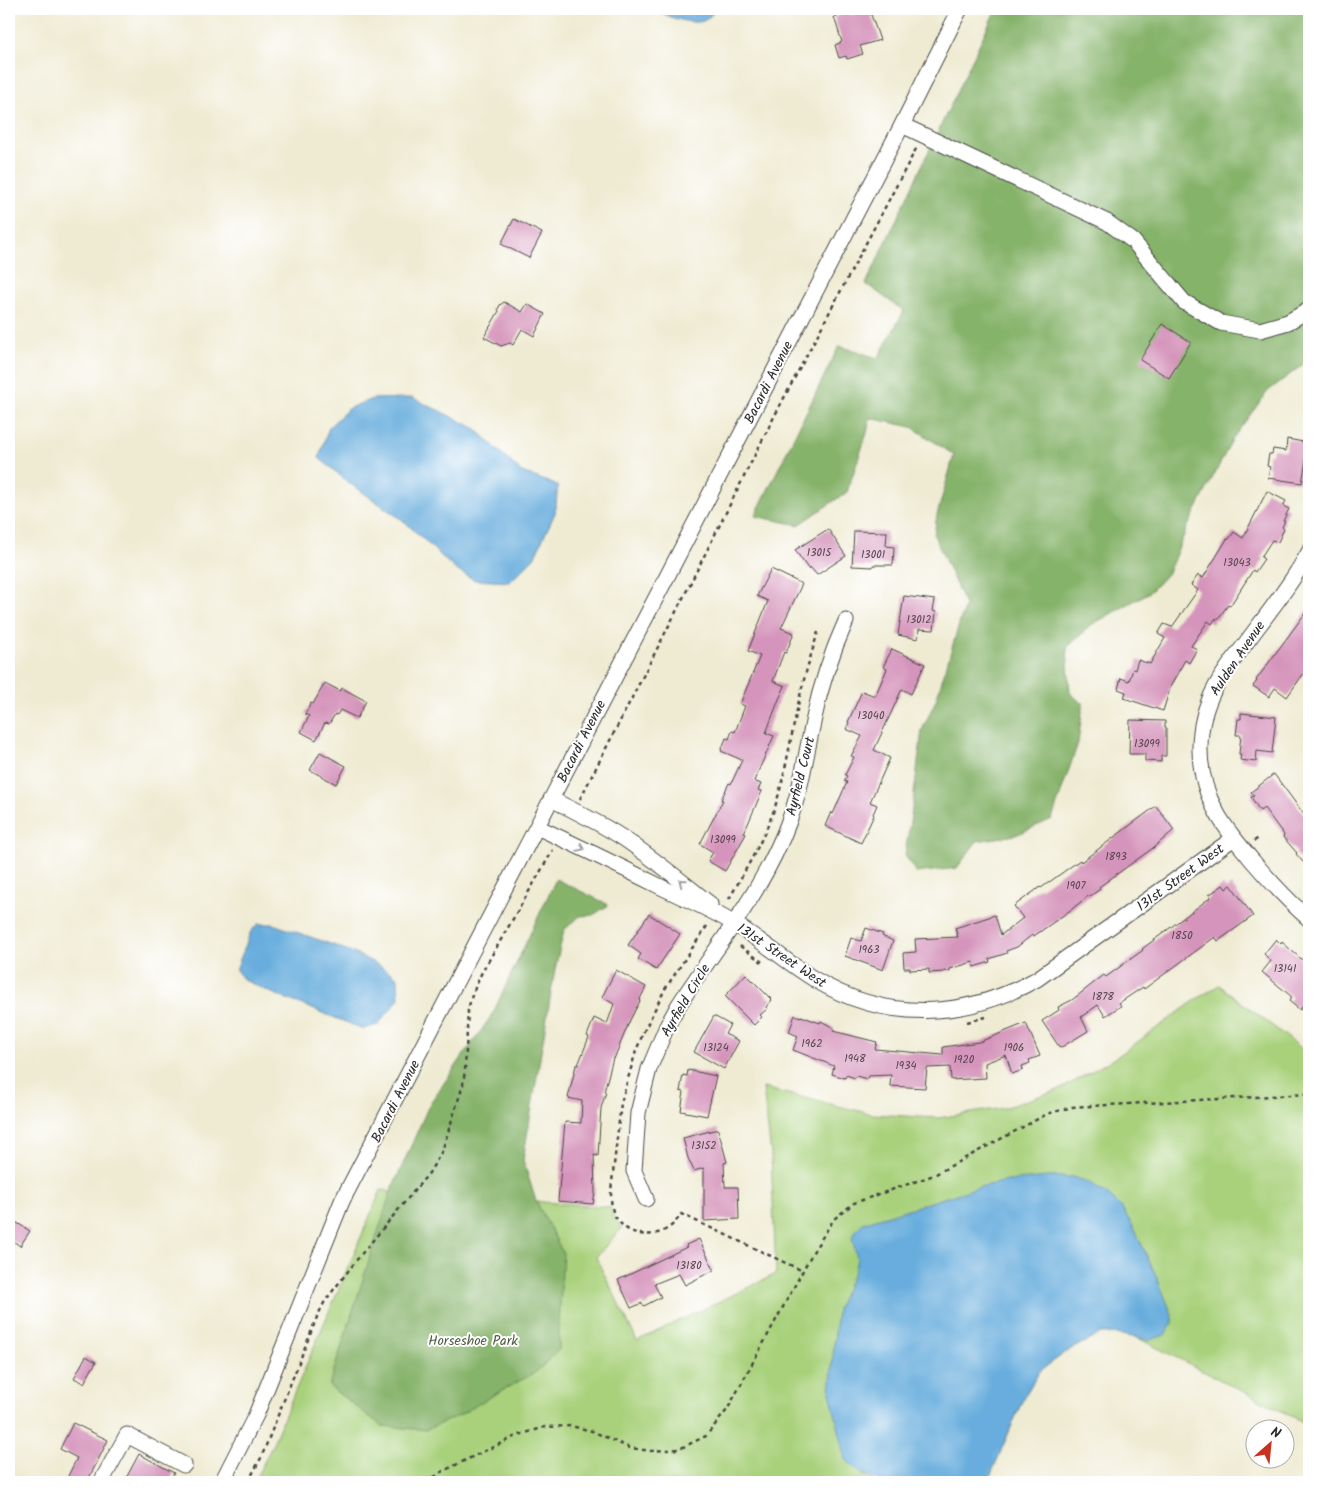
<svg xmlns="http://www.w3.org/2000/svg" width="1318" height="1491" viewBox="0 0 1318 1491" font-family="Kalam,sans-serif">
<rect width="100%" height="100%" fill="#fff"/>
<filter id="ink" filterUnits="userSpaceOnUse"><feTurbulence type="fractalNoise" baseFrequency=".02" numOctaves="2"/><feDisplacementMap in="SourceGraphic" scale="10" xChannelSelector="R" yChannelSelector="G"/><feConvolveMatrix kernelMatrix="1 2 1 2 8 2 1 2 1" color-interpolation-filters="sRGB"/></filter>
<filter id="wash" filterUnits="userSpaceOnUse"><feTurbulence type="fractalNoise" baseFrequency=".0096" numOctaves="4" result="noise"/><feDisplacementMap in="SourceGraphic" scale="20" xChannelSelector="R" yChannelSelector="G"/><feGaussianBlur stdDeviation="1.12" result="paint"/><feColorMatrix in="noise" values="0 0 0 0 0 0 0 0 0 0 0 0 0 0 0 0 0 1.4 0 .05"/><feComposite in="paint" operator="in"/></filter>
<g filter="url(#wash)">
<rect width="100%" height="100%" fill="#efebd3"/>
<path fill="#a9d17b" stroke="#6a7e53" d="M1219,985L1309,1054V1425L955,1245L872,1482H254L270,1450L381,1190L610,1207L614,1218L622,1228L596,1257L637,1341L776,1274L771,1154L763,1088L872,1114L938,1118L1004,1108L1063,1088L1118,1056L1197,999Z"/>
<path fill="#86b36b" stroke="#586f4b" d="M996,9H1309V360L1268,391L1233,438L1187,528L1168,573L1150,592L1091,625L1067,648L1070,693L1083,704L1078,743L1052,819L1016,835L977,841L957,868L916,873L905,855L913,802L922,730L936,700L965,605L934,535L937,515L954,455L912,427L870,418L867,433L847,492L799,525L755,516L839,346L878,358L904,311L866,284Z
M556,879L609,905L593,915L580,916L564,930L555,969L523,1160L536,1201L563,1253L559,1326V1350L536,1372L490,1397L460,1415L426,1430L382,1426L329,1386L391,1191L430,1103L492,1015Z"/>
<path fill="#67addd" stroke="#496c84" d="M652,9H717C713,12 709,18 705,20C693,27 664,15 652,9Z
M413,398L475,428L520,471L558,486L555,513L534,558L510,582L475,580L456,570L405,522L348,482L319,458L329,427L349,408L372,399Z
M258,924H273C314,939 364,952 398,978L399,999L378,1025L363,1029L272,993L244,980L236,970L251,931Z
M1049,1177H1073L1088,1182L1107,1194L1121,1207L1133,1226L1158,1280L1173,1317V1323L1165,1335L1150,1340L1115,1334H1101L1069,1350L1040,1371L1024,1397L989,1479L985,1482H882L862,1474L846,1460L830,1392L837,1309L855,1269L857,1258L852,1238L857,1229L863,1223L979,1187L1007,1181Z"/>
<g id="blocks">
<path fill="#d594bb" d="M869,9L880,40L860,46L863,54L847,59L846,56L839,58L835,45L842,42L834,17L850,12L851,15Z
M514,219L542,233L529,258L501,244Z
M504,302L522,312L527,304L545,314L534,336L522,329L513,345L510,343L501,346L484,337L499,311L498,309L500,305Z
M1162,324L1191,342L1169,378L1140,360Z
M1287,439L1309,443L1302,483L1268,478L1270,467L1267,466L1269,454H1272L1273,449L1286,451Z
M1267,491L1286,501L1283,506L1289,509L1283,521H1285L1282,527L1284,529L1278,542L1272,540L1261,557L1264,559L1255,572L1253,570L1230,606L1228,605L1217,620L1216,618L1212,624L1208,621L1191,646L1197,649L1189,663L1185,660L1171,685L1163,711L1124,698L1126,692L1118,689L1121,678L1129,681L1133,669L1135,670L1138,660L1150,664L1165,638L1158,634L1164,624L1172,627L1198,590L1191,585L1198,575L1203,578L1227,539L1228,540L1234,532L1243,538Z
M828,529L846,556L817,575L810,567L809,570L795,550Z
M854,531L887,532L886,546L894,547L893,565H873V567L852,566Z
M771,569L802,584L781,628L794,633L786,653L784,652L773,681L785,686L779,699L766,733L774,736L754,781L761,784L758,790L762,791L744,833L746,834L725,871L708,861L713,852L700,844L723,800H721L729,783L731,784L742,760L721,751L726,738L729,739L732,731L735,732L745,706L740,704L760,656L748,651L768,601L757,596Z
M904,596L935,600L933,611L936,612L934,630L919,629L918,639L898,635Z
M1309,608V666L1287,697L1275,688L1269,697L1253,686L1257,681L1256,680Z
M892,649L925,664L911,694L902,689L874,750L890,758L870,802L877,805L873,814L874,815L861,843L825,826L831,812L833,814L847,782L844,781L847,776L845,775L854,757L851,756L862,736L846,729L849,723L848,722L862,691L875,696L887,669L883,667Z
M325,683L340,691L342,688L366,701L357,718L340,710L337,715L335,714L329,724L325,723L316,740L301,732L309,716L305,714L311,703L313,704Z
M1241,713L1276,717L1272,753L1257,751L1256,762L1240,760L1241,754H1239L1241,735H1236L1238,719H1241Z
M1130,720L1165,721V727H1166V756H1161V762L1145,761V754H1129Z
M320,752L346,766L336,784L310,770Z
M1274,774L1309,821V866L1305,861L1303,862L1296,854L1297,853L1283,837L1284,835L1264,808L1260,811L1251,797L1254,796L1251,792Z
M1156,806L1174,830L1153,848L1099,887L1100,889L1089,897L1088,896L1072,909L1034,936L1032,935L1017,947L1006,951L1007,953L989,959L990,962L974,967L973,962L950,969V971H944V972L929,973V969L910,970V968H904L903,953L916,952L915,939L958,937L955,928L995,915L1001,935L1023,918L1014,906L1040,887L1041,888L1080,860L1081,862Z
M1223,885L1226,889L1231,885L1253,916L1218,941L1215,937L1144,989L1143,987L1119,1003L1121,1006L1105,1016L1098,1005L1081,1017L1088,1031L1060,1048L1042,1021L1059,1010L1058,1007L1072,1000L1104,975L1106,977L1143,950L1142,949L1211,897L1209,895Z
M649,914L680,934L656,970L638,959L641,954L628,945Z
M866,928L883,934L882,936L893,941L883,970L845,956L851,938L861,941Z
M1276,939L1281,944L1282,942L1309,966V1013L1302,1007L1300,1010L1289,1001L1292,997L1262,972L1271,961L1264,954Z
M616,970L646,987L639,1001H640L630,1020L614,1059L613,1058L604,1092H606L601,1108L598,1156L594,1155L595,1192L593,1204L558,1201L565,1122L581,1123L582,1101L568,1098L576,1065H578L589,1037L587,1036L594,1018L607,1024L614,1004L602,997Z
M746,974L772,1000L766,1007L767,1009L760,1015L762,1017L754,1025L725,996Z
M795,1015L801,1017V1016L820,1023L821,1021L834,1028L833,1031L877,1042L875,1049L943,1055V1047L979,1042L1026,1023L1040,1056L1029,1060L1030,1063L1022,1066L1023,1070L1012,1074L1006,1055L985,1063L986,1078L951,1080L950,1067L927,1068L925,1088L890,1086L891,1075L868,1076L867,1079L856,1076L855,1078L846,1075L845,1078L832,1074L834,1066L793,1050L798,1036L789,1032Z
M714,1016L730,1025L725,1034L739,1041L724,1069L694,1052Z
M688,1070L716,1076L707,1116L681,1111L684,1092L680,1091L683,1075L687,1076Z
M718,1129L727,1162L724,1163L725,1187H738L739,1219L704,1221V1168L694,1171L688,1158L683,1138Z
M9,1218L30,1231L20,1246L9,1238Z
M699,1239L714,1270L685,1285L679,1274L654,1284L661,1297L644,1306L642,1303L631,1308L618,1280L687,1247L686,1245Z
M86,1356L96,1362L84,1383L74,1378Z
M73,1423L108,1440L87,1482H65L77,1458L60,1449Z
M139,1454L174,1473L169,1482H124Z"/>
</g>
</g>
<g filter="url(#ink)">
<use href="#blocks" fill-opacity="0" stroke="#484844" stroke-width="1"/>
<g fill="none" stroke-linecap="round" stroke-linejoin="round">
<g stroke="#484844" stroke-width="17">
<path id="minor" d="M902,125L1107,222L1133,241L1184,302L1221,323L1260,330L1288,322L1309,310
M1309,552C1290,587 1263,619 1240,651C1231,663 1223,674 1216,686C1194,726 1195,774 1217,813C1226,830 1239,844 1251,859C1269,880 1288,901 1309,919
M551,799C575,811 600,823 623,838C653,858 681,881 710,904
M537,827C578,846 619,866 659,886C684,898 710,909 733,923C762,940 786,962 814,979C886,1023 965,1019 1037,979L1234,838
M646,1199L634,1171L638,1113L649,1069L667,1026L678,1006C717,945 764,890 789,821C802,787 806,753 814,718C821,684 832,652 846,621
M101,1482L127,1435L184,1465
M222,1482L256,1415L342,1201L902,125L960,9"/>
</g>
<path stroke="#484844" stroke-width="2.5" stroke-dasharray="4 4" stroke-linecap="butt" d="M580,799L680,604L775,415L917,147
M1254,841L1259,838
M729,899C746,869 764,839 775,807C785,775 790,742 797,710C802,684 810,658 818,632
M707,926L665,989L644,1031L636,1051L621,1103L611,1191C611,1199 611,1207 614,1214C628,1242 666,1241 681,1214L803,1271
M740,946L762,962
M967,1022L986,1017
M248,1482L261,1458L317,1317L325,1301L359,1257L429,1173L442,1151L463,1085L465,1070L468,1010L472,995L481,974L553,850
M427,1482L443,1471L516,1436L545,1427L571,1426L592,1431L630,1448L651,1451L679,1449L706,1436L727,1410L813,1252L834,1219L854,1203L934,1175L1047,1114L1072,1107L1309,1094"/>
<use href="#minor" stroke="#fff" stroke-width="15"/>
</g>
<defs><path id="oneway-chevron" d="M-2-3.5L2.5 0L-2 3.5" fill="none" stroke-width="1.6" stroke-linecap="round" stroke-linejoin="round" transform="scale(1.25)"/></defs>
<g stroke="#a0a0a0">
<use href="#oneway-chevron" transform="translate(581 848) rotate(26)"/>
<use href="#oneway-chevron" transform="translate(682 882) rotate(-141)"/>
</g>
</g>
<g text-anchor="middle" stroke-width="4" stroke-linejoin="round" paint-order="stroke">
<g font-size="11" fill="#56454f">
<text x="819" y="556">13015</text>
<text x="873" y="558">13001</text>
<text x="1237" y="566">13043</text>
<text x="919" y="623">13012</text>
<text x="871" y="719">13040</text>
<text x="1147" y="747">13099</text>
<text x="723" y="843">13099</text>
<text x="1116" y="860">1893</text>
<text x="1076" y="889">1907</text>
<text x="1182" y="939">1850</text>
<text x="869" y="953">1963</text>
<text x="1285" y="972">13141</text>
<text x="1103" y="1000">1878</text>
<text x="812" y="1047">1962</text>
<text x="716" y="1051">13124</text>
<text x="1014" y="1051">1906</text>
<text x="855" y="1062">1948</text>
<text x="964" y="1063">1920</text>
<text x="906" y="1069">1934</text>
<text x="704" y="1149">13152</text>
<text x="689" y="1269">13180</text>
</g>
<g font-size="14" fill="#2b2b2b" stroke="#fff">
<text transform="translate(768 382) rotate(-63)" y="5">Bacardi Avenue</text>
<text transform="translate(1237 658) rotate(-56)" y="5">Aulden Avenue</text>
<text transform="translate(581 741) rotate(-63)" y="5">Bacardi Avenue</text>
<text transform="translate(800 776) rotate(-76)" y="5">Ayrfield Court</text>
<text transform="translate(1180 877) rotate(-36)" y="5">131st Street West</text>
<text transform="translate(782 955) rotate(34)" y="5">131st Street West</text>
<text transform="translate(685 1000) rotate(-59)" y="5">Ayrfield Circle</text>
<text transform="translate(395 1101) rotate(-63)" y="5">Bacardi Avenue</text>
</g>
<g font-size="14" fill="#515d43" stroke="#fff">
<text x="473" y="1345">Horseshoe Park</text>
</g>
</g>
<rect width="1318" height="1491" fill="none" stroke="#fff" stroke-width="30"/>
<g transform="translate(1270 1444) rotate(27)"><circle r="24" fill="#ffffff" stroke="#aaaaaa"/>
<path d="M0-4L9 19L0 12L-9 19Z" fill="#c8321e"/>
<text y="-8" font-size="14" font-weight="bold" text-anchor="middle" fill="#2b2b2b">N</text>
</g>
</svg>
